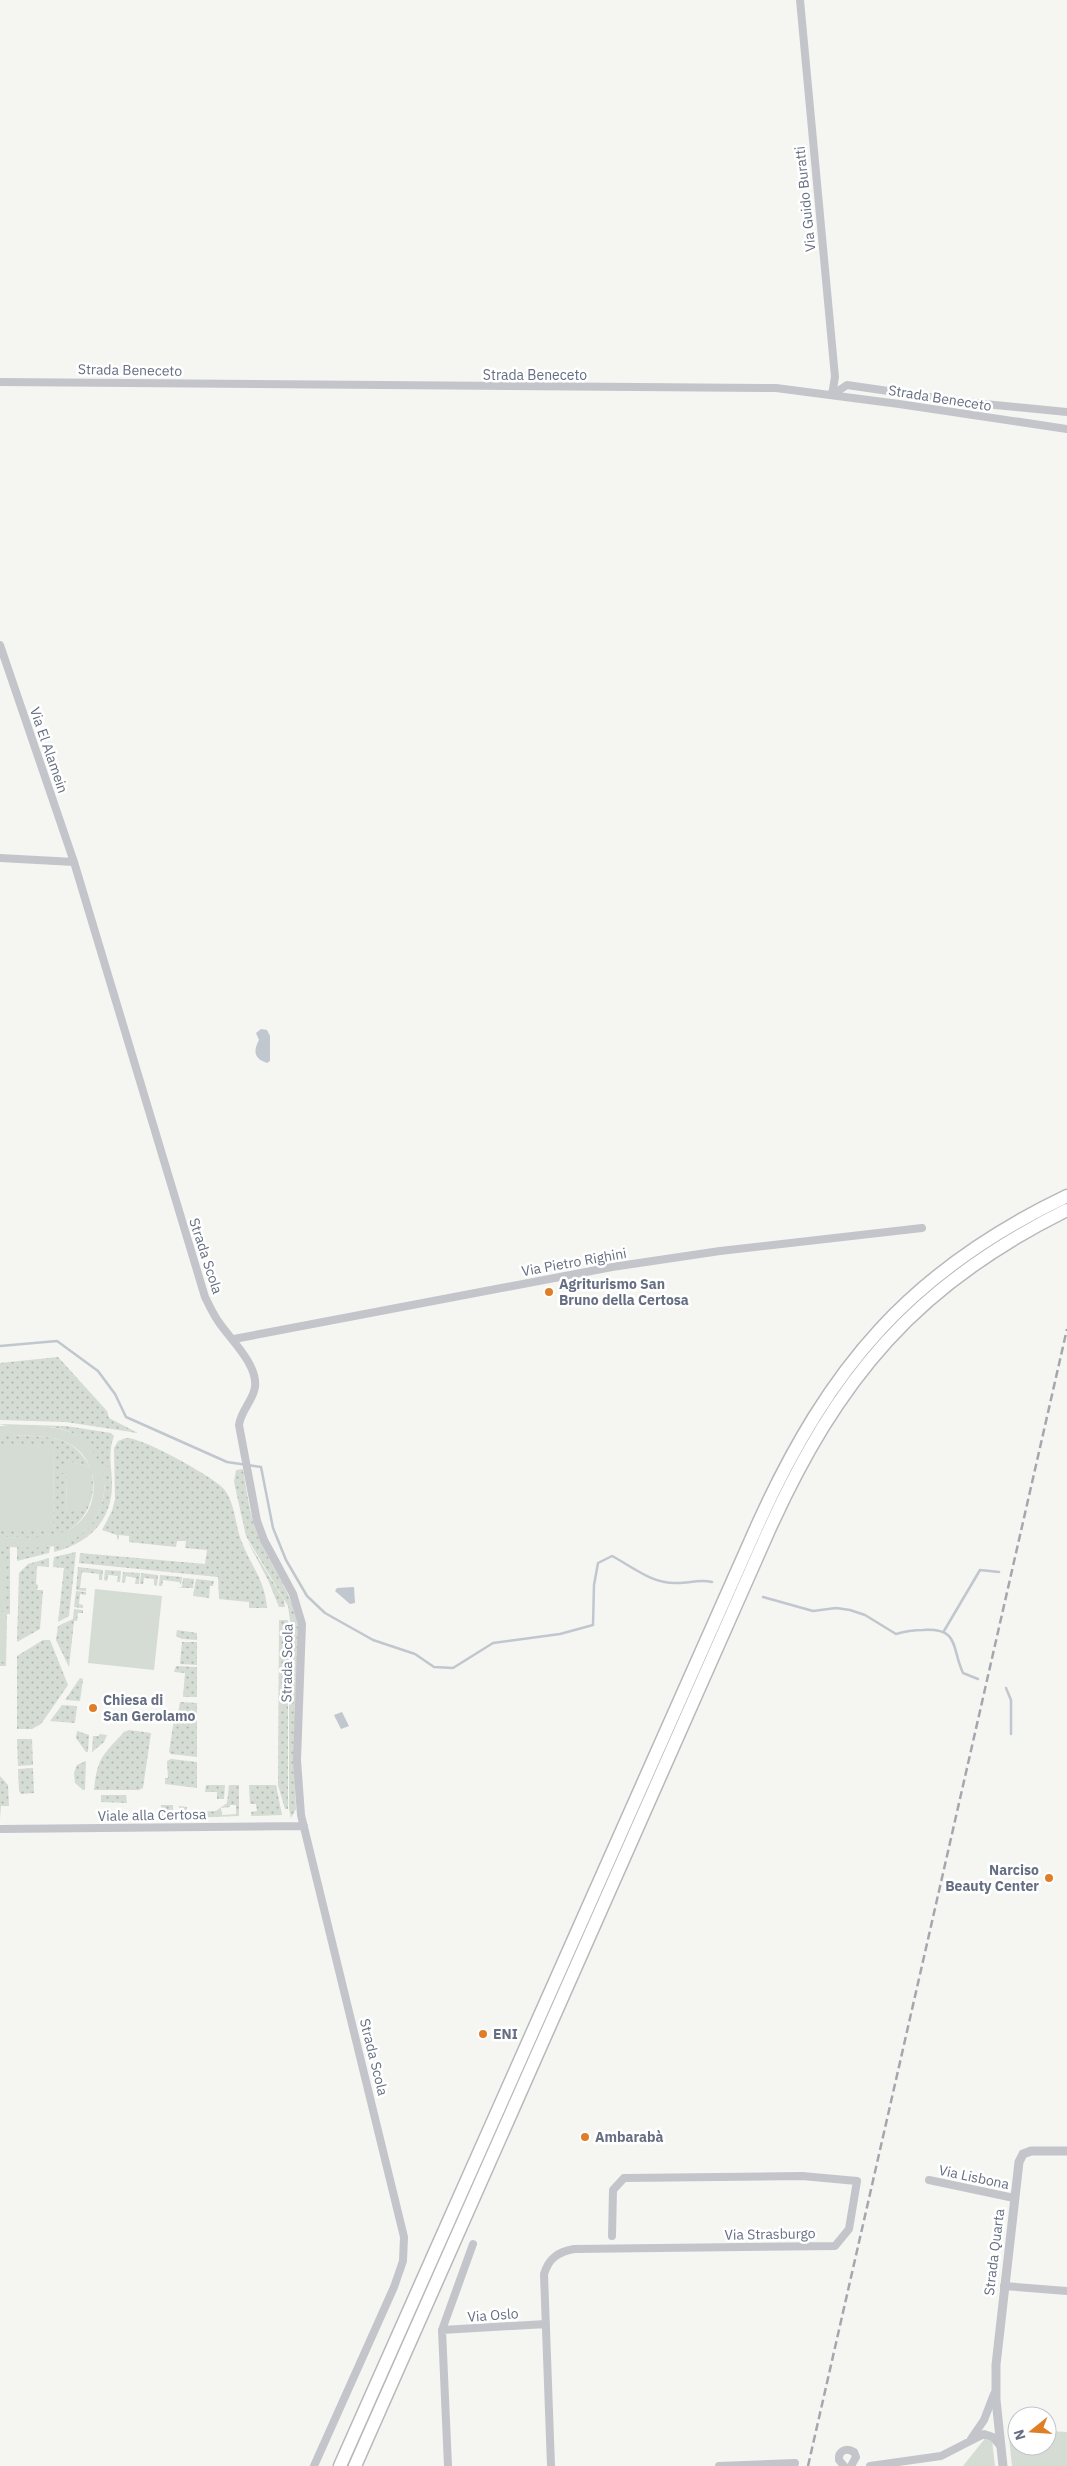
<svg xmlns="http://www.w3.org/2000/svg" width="1067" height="2466" viewBox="0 0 1067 2466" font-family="'IBM Plex Sans',sans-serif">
<defs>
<pattern id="grass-dots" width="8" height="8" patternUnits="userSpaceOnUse" patternTransform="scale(1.25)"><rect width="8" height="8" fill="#d4dcd3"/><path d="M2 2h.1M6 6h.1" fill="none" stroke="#b0b7b1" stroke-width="1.8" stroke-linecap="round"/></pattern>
</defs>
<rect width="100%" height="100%" fill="#f5f5f2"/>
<path fill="url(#grass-dots)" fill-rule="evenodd" d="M58,1357L107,1411L109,1418L138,1433L66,1422L0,1420V1363Z
M0,1424L66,1426L111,1433L114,1436C108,1452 111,1464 112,1481C113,1520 90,1543 54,1552V1546C76,1541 94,1528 101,1506C107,1490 105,1474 96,1459C78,1426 56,1426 22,1426C15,1426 5,1427 0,1424Z
M0,1436C37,1437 70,1429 90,1467L67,1461V1467H59V1473H67L66,1512L78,1509L88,1473H92C97,1501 84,1528 54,1536C38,1540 17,1537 0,1537V1531H53L54,1445L0,1444Z
M126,1438C140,1436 214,1477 224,1489C235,1503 235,1524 241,1540C250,1565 265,1579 267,1608H249V1602L219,1599L218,1577L79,1563L80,1553L205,1564L207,1550L185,1548L186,1541H177L176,1547L129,1542V1536L119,1535L118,1541L117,1535L102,1530L112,1511L115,1499L114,1448L118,1441Z
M243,1469C247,1493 250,1518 260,1540C275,1573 296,1599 300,1635L294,1759L296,1809L291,1818L289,1809V1686L292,1635L288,1606L246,1536L234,1482L236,1470Z
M247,1540L284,1600L285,1607H279L268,1580Z
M0,1547H10V1614H7L6,1666H0V1662H5L6,1613L0,1612V1604H6V1555H0Z
M17,1547H50L49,1553L17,1561Z
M76,1552L69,1616L58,1622L64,1568L53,1567L54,1557Z
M49,1558V1567L37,1566L36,1584L38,1585L37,1590H43L40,1629L17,1642L19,1573L28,1564Z
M78,1567L103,1570L102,1580H99V1574L82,1572L80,1588H86V1591L76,1590Z
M105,1570L121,1571L120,1582H117L118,1576L108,1575L107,1581L104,1580Z
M123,1572L140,1573L139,1584H135L136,1578L126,1576L125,1583L122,1582Z
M141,1573L158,1575L157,1586L154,1585V1579L144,1578L143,1584H140Z
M160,1575L182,1577L181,1585L179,1582L163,1580L162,1586H159Z
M183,1578L194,1579L193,1588H178L182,1587Z
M196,1579L214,1581L213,1586H210L209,1598L193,1596Z
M76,1591L86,1592V1595L80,1594L79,1604L83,1605V1608L74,1607Z
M74,1609L83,1610V1613H78L77,1621H74L69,1667L56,1640L58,1626L73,1619Z
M279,1620H288L291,1635L288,1686V1809H285L278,1785Z
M177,1630L197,1633V1640L182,1639L176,1636Z
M43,1640H50L68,1685L41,1724L32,1729H17V1656Z
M182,1642H197V1665L180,1664Z
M176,1666L197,1667V1697H183L185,1673L174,1672Z
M80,1678L83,1679L80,1701L65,1700Z
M180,1702L197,1703V1757L171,1754L169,1752L175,1713H178Z
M62,1705L77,1706L75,1723L50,1721Z
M129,1730L151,1733L143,1788L139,1790H94C97,1758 103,1755 124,1732Z
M77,1731L89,1735L88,1752H86L76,1738Z
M99,1734L107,1735L104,1742L92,1752L93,1736H99Z
M17,1739H32L33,1765L18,1766Z
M171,1759L197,1762V1788L165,1784V1778H168L167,1761Z
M86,1761L85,1790H83L75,1783L74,1773L77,1765Z
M33,1768L34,1793L21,1794L19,1791L18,1769Z
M0,1776L8,1785L9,1806H1L0,1819Z
M206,1785H225L224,1799H217V1792H205Z
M229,1785H239V1816L160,1819L161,1805H173V1811L179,1812V1806L187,1807V1812L216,1811L227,1803ZM230,1805H236V1814L222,1815L221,1808L230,1807Z
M249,1785H276L282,1815L251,1816V1812L257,1811L256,1804H250Z
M101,1795H126L127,1803L101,1802Z"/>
<path fill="#d4dcd3" d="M0,1426C42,1426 83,1420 101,1467H110V1473H103C110,1507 89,1540 55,1546C37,1549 18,1547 0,1547V1537C32,1537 69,1543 88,1511C94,1499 95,1486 92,1473H89C96,1491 88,1511 66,1512L67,1473H59V1467H67V1461L90,1467C75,1430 32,1436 0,1436Z
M0,1444H54L53,1531H0Z
M0,1555H6V1604H0Z
M95,1589L162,1596L154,1670L88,1663Z
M0,1612L6,1613V1662H0Z
M1008,2428L1017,2429V2446H1047V2431L1067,2432V2466H1012Z
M991,2431L995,2466H963Z"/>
<path fill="#c0c7ce" d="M261,1029L267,1030L270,1036V1061L267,1063C254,1059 253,1051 259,1040L256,1033Z
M354,1587L355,1603L350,1604L335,1591L337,1588Z
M342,1712L349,1726L341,1729L334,1715Z"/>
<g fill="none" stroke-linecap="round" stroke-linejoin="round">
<path stroke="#c0c7ce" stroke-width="2.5" d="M0,1346L57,1341L98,1371L115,1394L126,1417L227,1462L261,1467L273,1528L286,1560L307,1596L325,1613L373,1640L415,1654L434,1667L453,1668L493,1643L560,1634L593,1625L594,1585L598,1563L612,1556C633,1567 652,1584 677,1583C690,1583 699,1579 712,1582
M763,1597L813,1611L836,1608L850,1610L865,1615L896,1634C906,1631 913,1630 923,1630C960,1628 951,1647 963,1673L978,1679
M944,1631L980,1570L999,1572
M1006,1688L1011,1700V1734"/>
<g stroke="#b6b8bc" stroke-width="15">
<path id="trunk" d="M340,2466L758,1524C829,1367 910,1271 1067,1196
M355,2466L769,1530C838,1378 915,1285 1067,1210"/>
</g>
<path stroke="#c3c5ca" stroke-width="8" d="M800,0L835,377L832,395
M0,382L776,388L899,404L1067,429
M832,395L847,385L964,402L1067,412
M0,645L74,862
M0,858L74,862L205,1297C209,1305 213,1314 218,1321C229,1338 258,1364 255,1387C253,1401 241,1410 239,1425L257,1521L264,1540L293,1594L302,1624L297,1760L301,1815L404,2237L403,2261L394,2287L314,2466
M234,1339L612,1267L720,1251L922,1228
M0,1829L304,1826
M929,2180L1014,2198
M1004,2286L1067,2291
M442,2330L546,2324
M971,2439L984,2420L994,2394
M448,2466L442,2330L473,2244
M551,2466L544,2274C549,2258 558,2252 574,2249L835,2246L849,2229L857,2181L802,2176L624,2178L613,2190L612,2236
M719,2466L795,2463
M844,2466L839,2460C838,2451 846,2447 854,2452L856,2457L851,2466
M870,2466L941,2456L984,2434L993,2437L1001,2447"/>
<path stroke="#c3c5ca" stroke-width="9" d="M1003,2466L996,2400V2365L1019,2162L1023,2154L1031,2151H1067"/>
<use href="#trunk" stroke="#fff" stroke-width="12"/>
<path stroke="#a4a7ae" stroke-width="2.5" stroke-dasharray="8 4" stroke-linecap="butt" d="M808,2466L1067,1329"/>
</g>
<g fill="#e07e27" stroke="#fff" stroke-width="2">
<circle cx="549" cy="1292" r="5"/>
<circle cx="93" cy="1708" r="5"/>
<circle cx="1049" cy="1878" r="5"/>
<circle cx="483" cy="2034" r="5"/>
<circle cx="585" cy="2137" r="5"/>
</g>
<g text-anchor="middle" stroke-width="5" stroke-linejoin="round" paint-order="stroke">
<g font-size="14" fill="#656e82" stroke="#fff">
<text transform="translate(805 199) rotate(-96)" y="5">Via Guido Buratti</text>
<text transform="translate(130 370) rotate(1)" y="5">Strada Beneceto</text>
<text x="535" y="380">Strada Beneceto</text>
<text transform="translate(940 398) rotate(9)" y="5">Strada Beneceto</text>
<text transform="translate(49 750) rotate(71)" y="5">Via El Alamein</text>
<text transform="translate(206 1256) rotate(72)" y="5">Strada Scola</text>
<text transform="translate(574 1262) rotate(-10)" y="5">Via Pietro Righini</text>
<text transform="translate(287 1663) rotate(-89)" y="5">Strada Scola</text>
<text transform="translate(152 1815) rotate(-1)" y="5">Viale alla Certosa</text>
<text transform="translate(374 2057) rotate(76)" y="5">Strada Scola</text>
<text transform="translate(974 2177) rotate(12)" y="5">Via Lisbona</text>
<text transform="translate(770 2234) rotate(-1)" y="5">Via Strasburgo</text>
<text transform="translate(994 2252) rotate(-83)" y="5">Strada Quarta</text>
<text transform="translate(493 2315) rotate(-4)" y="5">Via Oslo</text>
</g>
<g font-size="14" font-weight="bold" fill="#656e82" stroke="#fff" text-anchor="start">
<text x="559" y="1289">Agriturismo San<tspan x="559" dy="16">Bruno della Certosa</tspan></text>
<text x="103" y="1705">Chiesa di<tspan x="103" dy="16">San Gerolamo</tspan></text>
<text x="1039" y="1875" text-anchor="end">Narciso<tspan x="1039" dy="16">Beauty Center</tspan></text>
<text x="493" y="2039">ENI</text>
<text x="595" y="2142">Ambarabà</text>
</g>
</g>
<g transform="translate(1032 2431) rotate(253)"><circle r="24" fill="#ffffff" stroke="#c1c5cd"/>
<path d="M0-4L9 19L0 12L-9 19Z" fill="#e07e27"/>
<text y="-8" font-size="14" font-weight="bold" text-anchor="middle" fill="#656e82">N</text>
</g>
</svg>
